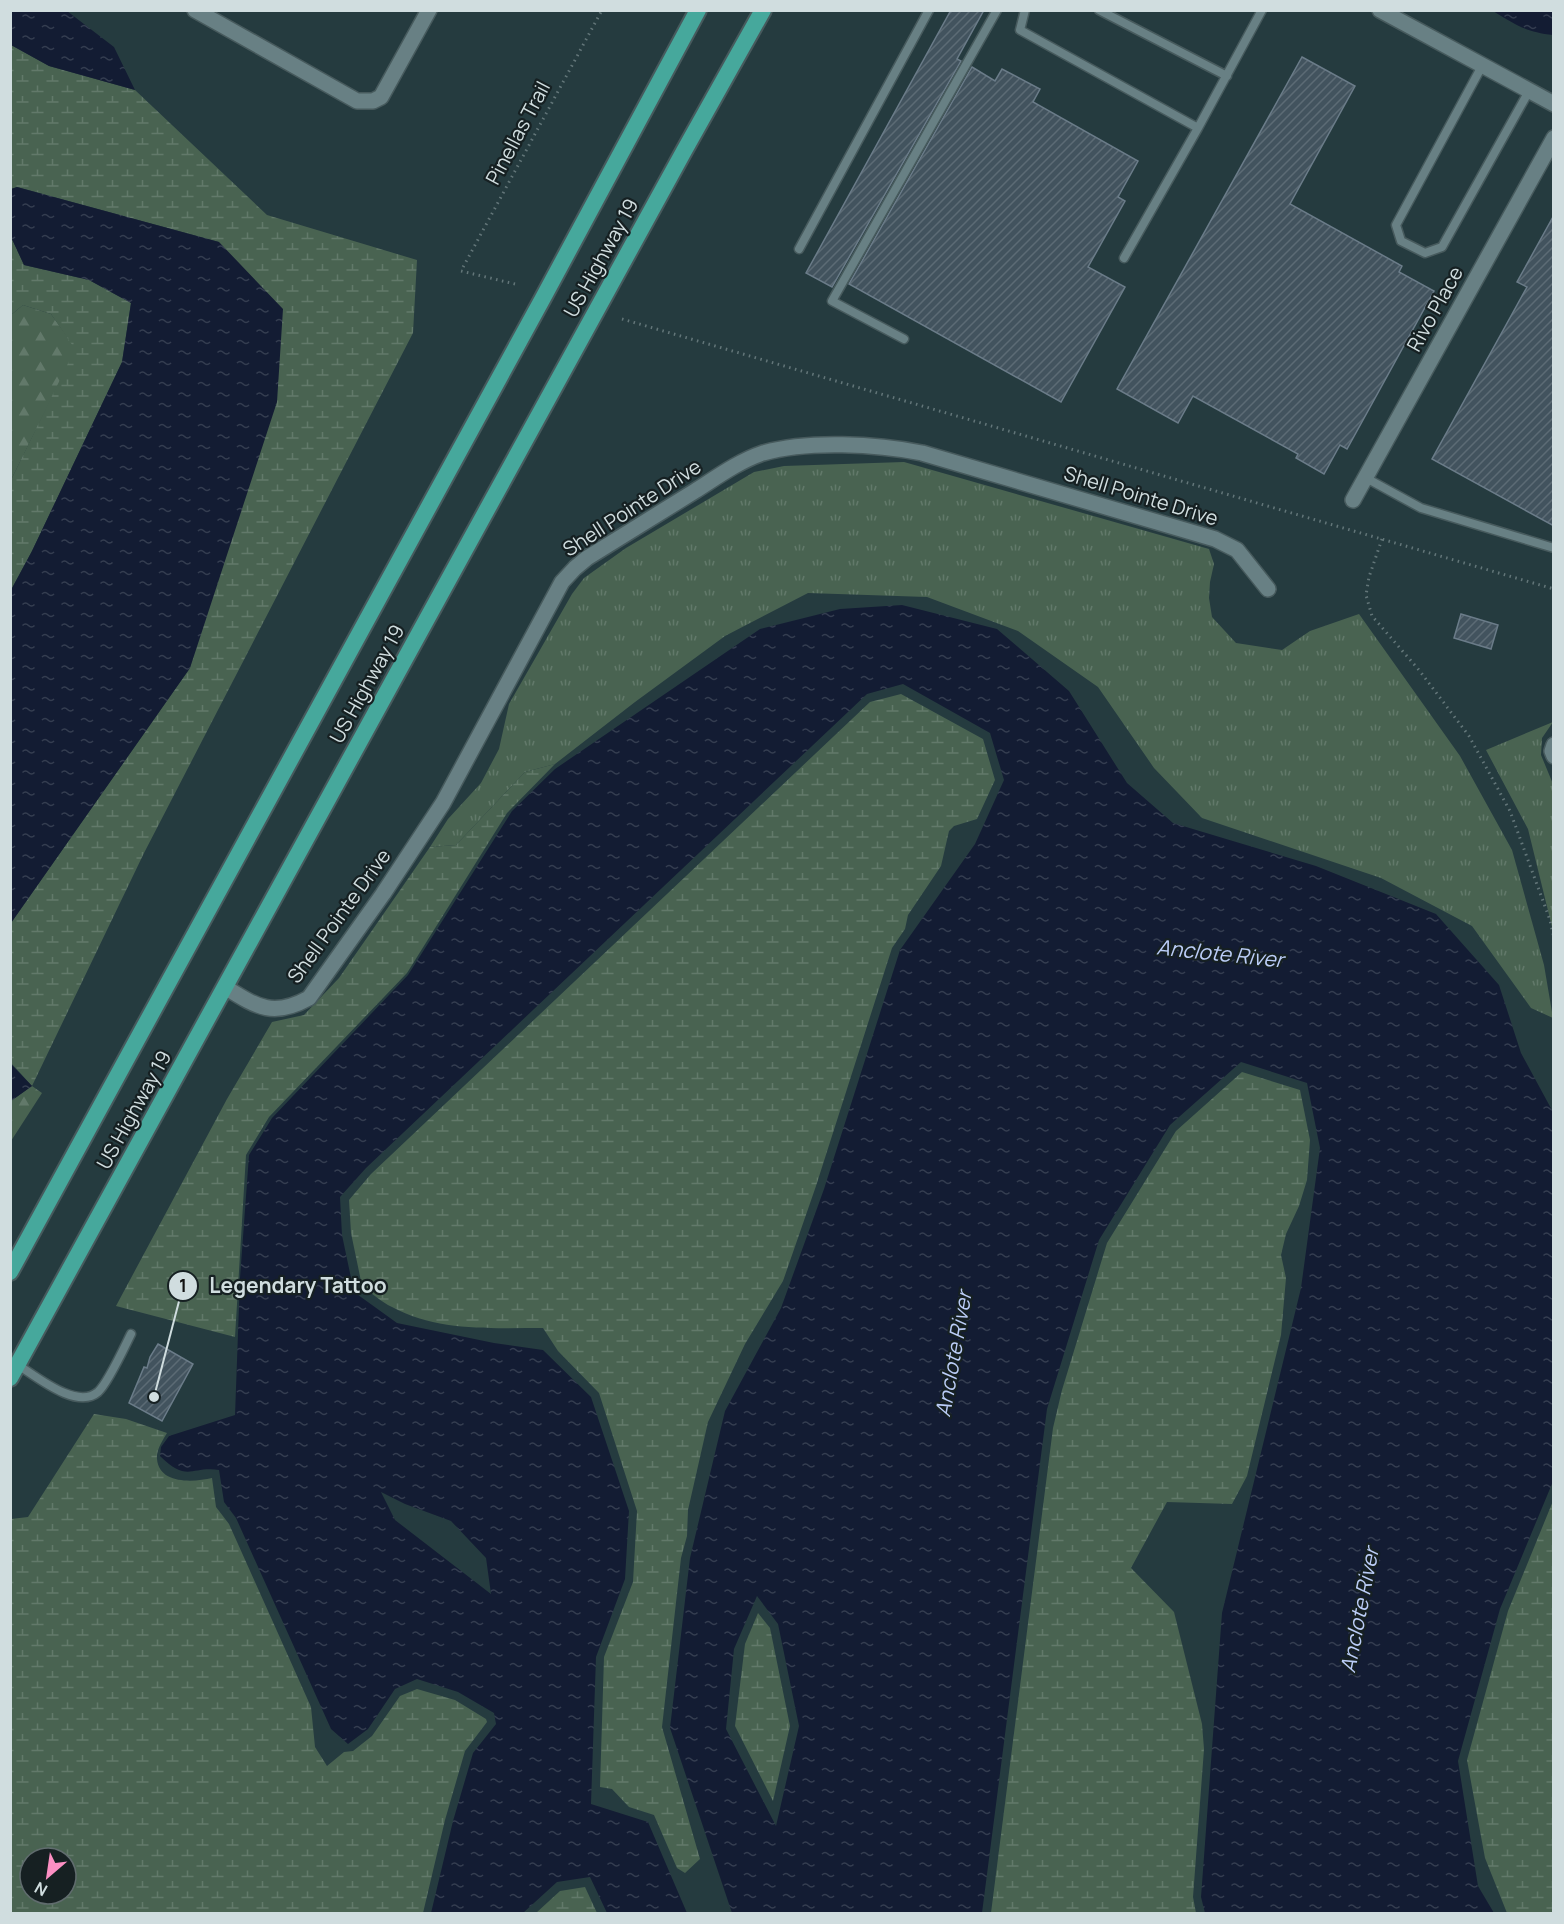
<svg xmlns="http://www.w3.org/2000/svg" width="1564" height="1924" viewBox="0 0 1564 1924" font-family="Manrope,sans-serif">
<defs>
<pattern id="grass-tufts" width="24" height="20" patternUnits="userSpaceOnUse" patternTransform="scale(1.5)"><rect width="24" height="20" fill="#496351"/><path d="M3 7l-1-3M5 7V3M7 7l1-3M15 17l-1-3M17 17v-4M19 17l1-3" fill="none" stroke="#62796a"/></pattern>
<pattern id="forest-firs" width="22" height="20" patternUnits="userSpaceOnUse" patternTransform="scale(1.5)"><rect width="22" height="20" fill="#496351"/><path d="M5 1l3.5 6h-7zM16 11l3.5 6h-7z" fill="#62796a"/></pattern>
<pattern id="wetland-marsh" width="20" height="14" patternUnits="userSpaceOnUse" patternTransform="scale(1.5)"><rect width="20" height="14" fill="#496351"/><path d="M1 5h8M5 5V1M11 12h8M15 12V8" fill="none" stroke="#62796a"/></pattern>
<pattern id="water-ripples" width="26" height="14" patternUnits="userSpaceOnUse" patternTransform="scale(1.5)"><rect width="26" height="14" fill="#131c33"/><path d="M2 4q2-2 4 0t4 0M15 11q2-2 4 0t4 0" fill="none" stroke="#343d50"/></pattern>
<pattern id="building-hatch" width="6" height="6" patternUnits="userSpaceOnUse" patternTransform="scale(1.5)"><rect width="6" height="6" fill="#42535e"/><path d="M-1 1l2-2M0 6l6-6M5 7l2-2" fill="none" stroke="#5c6b75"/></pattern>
</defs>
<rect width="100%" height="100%" fill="#253b3f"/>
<path fill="url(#grass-tufts)" d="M904,462L1209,549L1214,564L1210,582L1209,598L1212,617L1236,643L1282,650L1310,631L1359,614L1460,756L1512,850L1544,965L1553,1018L1531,1008L1472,926L1381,878L1202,818L1154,768L1098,687L1018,631L927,597L808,593L725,636L635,702L555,764L525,772L456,845L430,847L448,819L481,783L499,749L509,704L572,594L584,578L626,548L754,472L784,466Z
M1553,722L1542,738L1541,755L1553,784V931L1528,829L1486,750Z"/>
<path fill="url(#forest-firs)" d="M23,305L51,314L76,349L11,480V315Z
M32,1086L42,1093L11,1141V1101Z"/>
<path fill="url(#wetland-marsh)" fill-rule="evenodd" d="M11,45L49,66L135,90L267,215L417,260L413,333L144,853L32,1086L11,1063V923L190,668L219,242L17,187L11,189Z
M11,237L24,265L89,280L131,303L122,362L32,551L11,590V480L75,349L51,314L23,305L11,315Z
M901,694L983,739L995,780L977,819L954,826L949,831L941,866L908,915L905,929L892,948L816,1186L783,1281L745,1344L708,1422L688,1510L687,1536L681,1558L662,1727L700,1859L685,1873L677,1868L654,1815L629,1807L612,1789L600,1787L604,1657L633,1582L637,1511L599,1393L558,1351L543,1328C492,1328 438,1332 392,1307C381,1302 372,1293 362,1286L351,1233L349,1200L371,1174L870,702Z
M555,764L507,813L407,973L269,1117L246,1155L235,1337L116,1306L227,1099L272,1022L304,1015L339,978L430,847L456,845L525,772Z
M1242,1072L1300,1090L1310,1140L1307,1180L1299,1206L1286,1234L1281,1255L1286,1278L1281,1335L1247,1476L1232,1504L1167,1502L1131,1568L1174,1612L1202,1724L1204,1749L1193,1897L1196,1913H991L1053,1428L1062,1390L1107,1243L1176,1131Z
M94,1414L126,1419L167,1433C163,1440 156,1450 157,1459C159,1485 195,1482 212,1478L216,1507L229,1524L311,1707L315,1747L327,1766L344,1752L353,1751L372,1736L400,1696L417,1689L455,1700L486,1719L487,1722L465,1751L445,1820L423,1913H11V1519L28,1517ZM30,1858H66V1894H30Z
M1553,1501V1913H1507L1485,1858L1467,1760L1508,1611Z
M758,1613L770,1628L790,1726L773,1801L735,1726L745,1644Z
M585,1887L597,1913H536L560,1891Z"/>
<path fill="url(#water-ripples)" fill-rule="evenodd" d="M10,11H67L114,47L135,90L49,66L11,45Z
M1493,11H1553V35C1526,32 1516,25 1493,11Z
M17,187L219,242L283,309L277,402L190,668L11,923V590L32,551L122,362L131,303L89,280L24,265L11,237V189Z
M902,605L997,629L1069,691L1127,783L1173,823L1316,866L1436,914L1499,985L1521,1053L1553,1112L1554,1479L1500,1609L1458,1761L1478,1886L1494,1913H1205L1201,1897L1222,1613L1301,1288L1320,1148L1307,1083L1241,1062L1170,1125L1099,1240L1047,1409L982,1913H732L670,1728L690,1558L725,1411L781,1308L824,1189L900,950L975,844L1004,780L990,733L903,684L867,694L366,1168L340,1197L342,1235L354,1292L397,1323L494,1343L543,1350L591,1397L629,1511L625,1579L596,1657L591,1804L648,1822L687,1913H607L590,1877L557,1882L523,1913H431L453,1821L473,1753L496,1724L494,1713L458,1692L417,1679L395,1689L368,1729L348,1744L331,1729L236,1518L224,1502L219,1470C191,1466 187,1483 160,1456L161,1447L169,1436L235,1415L240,1278L249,1155L272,1118L408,975L512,811L555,769L760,629L840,609ZM381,1492L405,1504L451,1521L486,1558L491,1594L395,1520ZM757,1596L778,1624L799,1726L776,1826L726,1729L734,1649Z
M10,1063L32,1086L11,1101H10Z"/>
<path fill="url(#building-hatch)" stroke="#6b7c89" stroke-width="1.5" d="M951,10H984L957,59L961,61L832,287L806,273Z
M1302,57L1355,86L1290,204L1402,266L1399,272L1434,291L1347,449L1340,445L1324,474L1296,458L1298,454L1193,396L1178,423L1117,389Z
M972,67L995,81L1002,69L1040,89L1033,102L1138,161L1118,197L1125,201L1088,267L1125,287L1061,402L849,284Z
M1554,215V526L1432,459L1527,287L1517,282Z
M1461,614L1498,625L1491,649L1454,638Z
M158,1344L193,1364L162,1421L129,1403L144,1367L147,1368L150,1357Z"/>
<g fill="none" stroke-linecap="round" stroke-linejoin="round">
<g stroke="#475a5d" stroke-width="11">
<path id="service" d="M1025,10L1020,30L1198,128L1262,10
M1099,10L1227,76
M1482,66L1396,225L1401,241L1425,253L1442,247L1529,91
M799,249L929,10
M1124,258L1198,128
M904,339L832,301L997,10
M1366,478L1421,508L1554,548
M18,1365C37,1377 77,1410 98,1392C108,1383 124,1348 131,1334"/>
</g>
<g stroke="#475a5d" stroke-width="18">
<path id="minor" d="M195,10L357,101H373L381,97L429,10
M1353,500L1554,138
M1554,745L1552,751L1554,756
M225,987C257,1007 273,1018 309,998L383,894L443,803L562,582L575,568L587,558C623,536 659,513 695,491C717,477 739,461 763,453C808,440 877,444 922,453L1215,539L1237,550L1268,589"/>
</g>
<g stroke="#475a5d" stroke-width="18">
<path id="tertiary" d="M1380,10L1554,104"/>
</g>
<g stroke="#475a5d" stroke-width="20">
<path id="trunk" d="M10,1272L543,298L698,10
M10,1378L684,151L763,10"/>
</g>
<path stroke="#637679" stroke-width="3" stroke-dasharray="1.5 4.5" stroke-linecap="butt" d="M515,284L461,271L602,10
M622,319L1554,589
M1382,539L1369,577L1366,595L1372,616L1419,670L1469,736L1510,811L1550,920L1554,938"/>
<use href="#service" stroke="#688084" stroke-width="8"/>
<use href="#minor" stroke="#688084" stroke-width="15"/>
<use href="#tertiary" stroke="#688084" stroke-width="15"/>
<use href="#trunk" stroke="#46a89c" stroke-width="16"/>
</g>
<g text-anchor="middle" stroke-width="4.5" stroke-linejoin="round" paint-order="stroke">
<g font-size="20" fill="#d0dddf" stroke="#162022">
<text transform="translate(518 133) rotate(-62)" y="7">Pinellas Trail</text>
<text transform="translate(601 258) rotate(-61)" y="7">US Highway 19</text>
<text transform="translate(1435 309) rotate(-61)" y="7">Rivo Place</text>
<text transform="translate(1141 496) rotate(17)" y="7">Shell Pointe Drive</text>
<text transform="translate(632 508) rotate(-33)" y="7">Shell Pointe Drive</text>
<text transform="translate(367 684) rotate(-61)" y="7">US Highway 19</text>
<text transform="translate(339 916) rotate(-54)" y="7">Shell Pointe Drive</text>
<text transform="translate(134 1110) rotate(-61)" y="7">US Highway 19</text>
</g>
<g font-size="21" font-style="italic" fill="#bbcdf7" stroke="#162022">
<text transform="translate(1220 954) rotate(6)" y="7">Anclote River</text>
<text transform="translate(954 1354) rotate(-80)" y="7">Anclote River</text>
<text transform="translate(1360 1610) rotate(-79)" y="7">Anclote River</text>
</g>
</g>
<path fill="none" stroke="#d0dddf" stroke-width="2" d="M154 1397L183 1286"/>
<g fill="#d0dddf" stroke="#162022" stroke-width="2">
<circle cx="154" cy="1397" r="6"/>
<circle cx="183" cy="1286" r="15"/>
</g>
<g font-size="18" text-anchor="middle" font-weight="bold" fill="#111">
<text x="183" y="1292">1</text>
</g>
<g font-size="21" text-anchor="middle" font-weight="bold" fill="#d0dddf" stroke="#162022" stroke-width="4.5" stroke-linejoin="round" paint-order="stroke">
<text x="298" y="1293">Legendary Tattoo</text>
</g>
<rect width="1564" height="1924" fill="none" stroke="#d0dddf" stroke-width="24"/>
<g transform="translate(48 1876) rotate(209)"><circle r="28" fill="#162022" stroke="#606c6e" stroke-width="1.5"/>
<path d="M0-4.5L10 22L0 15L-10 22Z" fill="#fc8fc3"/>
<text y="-9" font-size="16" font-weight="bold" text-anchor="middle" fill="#d0dddf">N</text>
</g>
</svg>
